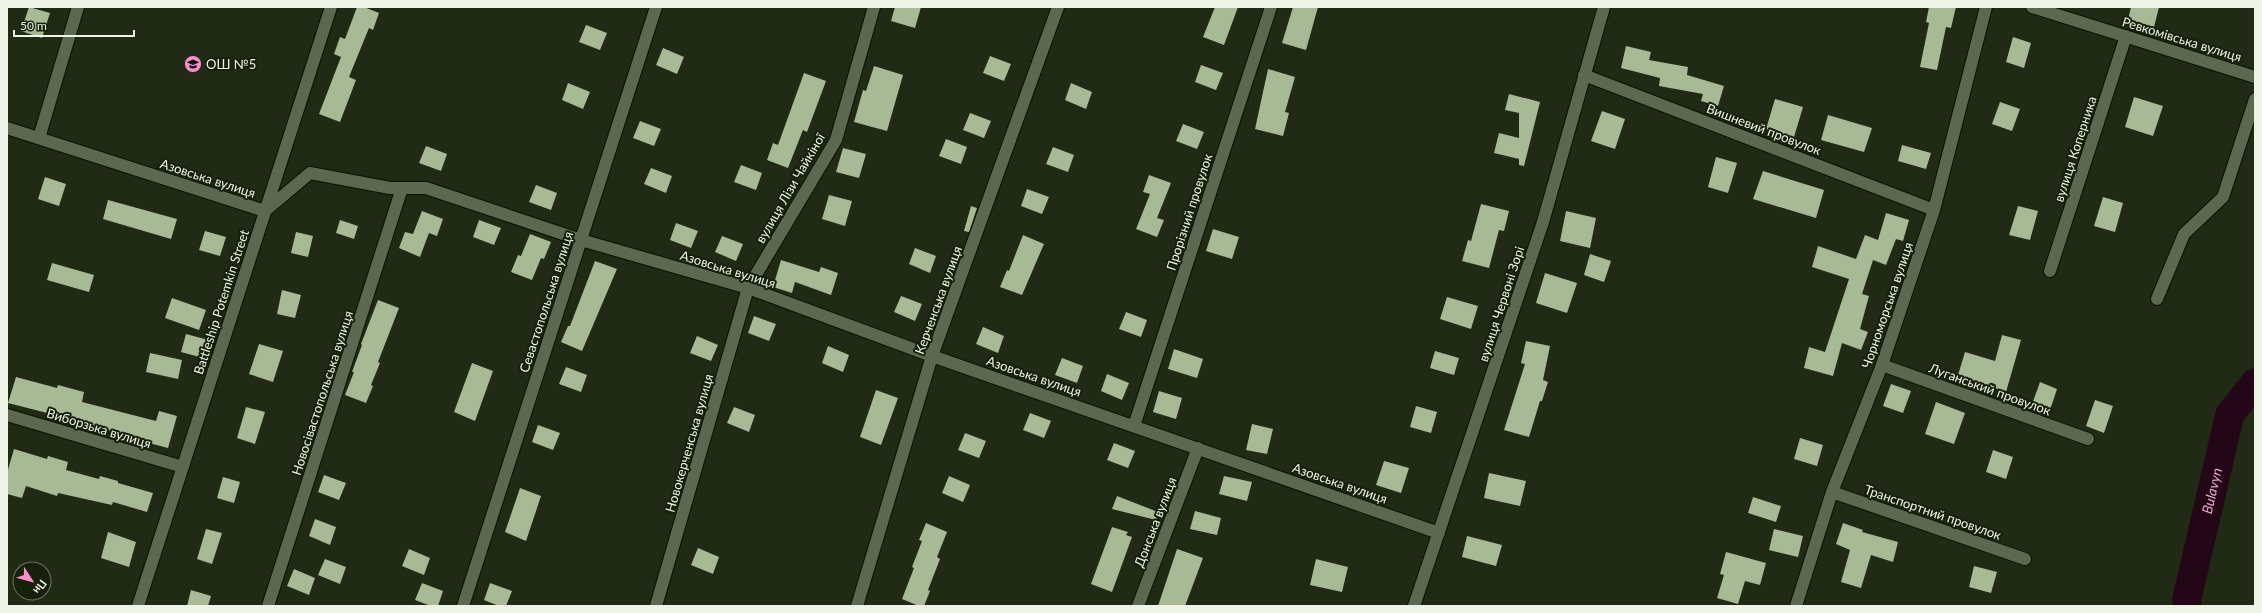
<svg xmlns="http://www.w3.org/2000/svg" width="2262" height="613" viewBox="0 0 2262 613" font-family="Lato,sans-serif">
<rect width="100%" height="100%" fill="#202a14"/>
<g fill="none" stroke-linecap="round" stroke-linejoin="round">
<path stroke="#230717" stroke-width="29" id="s1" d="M2187,606V598L2230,414L2255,383"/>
</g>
<path fill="#a8b995" d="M29,7L50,13L42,38L21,31Z
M357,7H364L379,13L373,30L369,28L349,77L356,80L340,122L319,114L341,57L334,54L340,37L345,39Z
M895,7H921L915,28L891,21Z
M1215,7H1238L1224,45L1203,37Z
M1293,7H1318L1306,50L1282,43Z
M1929,7H1956L1951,28L1946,27L1937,70L1920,67L1929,23L1926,22Z
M2131,7H2159L2154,27L2128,20Z
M586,25L607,33L600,50L579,42Z
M2013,37L2031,43L2024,68L2006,62Z
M1626,46L1651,52L1649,60L1688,67L1687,75L1724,86L1718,106L1701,101L1703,94L1659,86L1660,78L1621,68Z
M663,48L684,57L677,74L656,65Z
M990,56L1011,64L1004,81L983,73Z
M1201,65L1223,73L1216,90L1195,82Z
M874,66L903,75L887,131L854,122L863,90L866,91Z
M1268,69L1295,77L1285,112L1289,113L1283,136L1255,129Z
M804,73L826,81L807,132L803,130L788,168L767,160L773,143L778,145Z
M568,83L590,92L583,109L562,100Z
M1071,83L1092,92L1086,109L1065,100Z
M1509,94L1540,102L1524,166L1519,165V159L1494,153L1499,133L1519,138V113L1505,110Z
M2134,97L2163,106L2153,136L2125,127Z
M1775,99L1803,107L1794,137L1766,129Z
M2000,102L2020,109L2012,131L1992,124Z
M1602,111L1625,119L1615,149L1591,141Z
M970,113L991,121L984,138L963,130Z
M1828,115L1872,128L1864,152L1821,140Z
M640,121L661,129L654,146L633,138Z
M1183,124L1204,132L1197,149L1176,141Z
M946,139L967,147L961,164L939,156Z
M1902,145L1931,153L1926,169L1898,161Z
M426,146L447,154L441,171L419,163Z
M1053,147L1074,155L1068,172L1046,164Z
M843,148L866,154L859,178L836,172Z
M1716,157L1737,163L1728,193L1708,187Z
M741,165L762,173L756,190L734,182Z
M651,168L672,176L666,193L644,184Z
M1763,171L1824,190L1816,218L1753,199Z
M1149,175L1171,183L1157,218L1164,220L1157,237L1136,229L1150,194L1143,192Z
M45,177L66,184L59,206L38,199Z
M536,185L557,193L551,210L529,202Z
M1027,189L1049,197L1042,214L1021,206Z
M829,195L852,201L845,226L822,219Z
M2103,197L2123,203L2115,232L2094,226Z
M108,200L177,219L171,239L103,219Z
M1481,204L1509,211L1504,231L1499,230L1489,268L1462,261L1468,240L1471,241Z
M971,206L977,208L969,232L964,231Z
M2018,206L2038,211L2030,240L2009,235Z
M422,211L443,219L437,236L429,233L420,257L399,248L405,232L413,234Z
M1566,211L1596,218L1590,248L1560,241Z
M1886,213L1909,220L1903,241L1896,239L1886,265L1873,260L1862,294L1869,296L1860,329L1868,332L1861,350L1842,343L1833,376L1804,368L1809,347L1825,352L1849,279L1812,267L1818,246L1856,259L1865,235L1878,240Z
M340,220L358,226L354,239L336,233Z
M479,220L501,228L494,245L473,237Z
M676,223L698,231L691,248L670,240Z
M1213,229L1239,237L1232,259L1206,251Z
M205,231L226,237L220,256L199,250Z
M296,232L313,236L308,257L291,253Z
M530,234L551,242L544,259L541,258L532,280L511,272L518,255L521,256Z
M1023,235L1044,244L1022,295L1000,287L1007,270L1009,271Z
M722,236L743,244L736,261L715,252Z
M915,248L936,256L930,273L909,264Z
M1590,254L1611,261L1604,282L1584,275Z
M781,260L819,272L821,267L838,273L831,295L795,282L792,293L773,287Z
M595,261L617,269L582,351L561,342L568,326H570Z
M52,263L94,275L89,292L47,280Z
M1545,273L1577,283L1567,313L1536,303Z
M282,290L301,295L295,318L277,314Z
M901,296L922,304L915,321L894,312Z
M1447,297L1478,306L1471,329L1440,319Z
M172,298L206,310L199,330L165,318Z
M378,300L399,308L378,362L380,363L371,385L373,386L366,403L345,395L354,372H352L362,345L361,344Z
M1126,312L1147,320L1141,337L1119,329Z
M754,316L776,324L769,341L748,333Z
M983,327L1004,336L998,353L976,344Z
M186,334L212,341L207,359L181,352Z
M2002,335L2021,340L2006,392L1958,375L1965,352L1995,361Z
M697,336L718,345L711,361L690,353Z
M1526,341L1550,346L1543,380L1548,382L1542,401H1540L1529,437L1504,430L1525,364L1521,363Z
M259,344L283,351L273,382L249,374Z
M828,346L849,355L843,372L822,363Z
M1174,349L1203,359L1197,378L1168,369Z
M1435,351L1459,358L1454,375L1430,368Z
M150,353L182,360L178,379L146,372Z
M1062,358L1083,366L1077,383L1055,375Z
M472,363L493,371L475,421L454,412Z
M566,367L587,375L581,392L559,384Z
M1107,374L1129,383L1122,400L1101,391Z
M16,377L57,388L58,385L84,392L82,402L156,421L159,411L177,416L168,448L115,434L116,432L50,416L51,414L8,403Z
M2040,382L2057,389L2049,413L2031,407Z
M1891,384L1911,391L1903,413L1883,406Z
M876,390L898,398L881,445L860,437Z
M1159,391L1182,398L1176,419L1153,412Z
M2095,400L2113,406L2104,433L2086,426Z
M1936,402L1965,413L1954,444L1925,434Z
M1416,406L1437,412L1431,433L1410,427Z
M246,407L265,412L255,444L237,438Z
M734,407L755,415L749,432L727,423Z
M1030,413L1051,421L1044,438L1023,430Z
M1252,424L1273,429L1267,454L1246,450Z
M538,425L560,433L553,450L532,442Z
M965,433L986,441L979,458L958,450Z
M1800,438L1823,445L1817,466L1794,459Z
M1114,443L1135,451L1128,468L1107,460Z
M14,449L47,459L48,456L68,462L66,470L99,479L100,476L118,481V483L153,493L147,512L113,502L112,505L58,493L57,496L26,486L22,498L7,494V473Z
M1993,450L2013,457L2006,479L1986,472Z
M1384,461L1409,468L1401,493L1376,485Z
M1489,473L1526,481L1520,506L1484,498Z
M324,475L346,483L339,500L318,492Z
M949,476L970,485L963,502L942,493Z
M1224,476L1252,482L1247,501L1219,494Z
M223,477L240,482L234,503L217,498Z
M520,488L541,496L526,541L505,532Z
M1117,496L1158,512L1156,520L1112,509Z
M1753,497L1781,506L1776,522L1748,513Z
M1195,511L1221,518L1217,535L1190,529Z
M315,519L336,527L330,545L309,536Z
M926,523L947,532L937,557L940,559L928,590L930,591L924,606H919L902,599L914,568L912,567L922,541L919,540Z
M1843,523L1863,530L1862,532L1898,542L1893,562L1871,555L1861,588L1841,582L1850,550L1836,544Z
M1112,527L1128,532L1126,535L1132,537L1112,592L1091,584Z
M206,529L222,533L212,564L197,559Z
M1774,529L1803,536L1798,557L1769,550Z
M108,532L136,542L129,567L101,558Z
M1467,536L1502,545L1496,566L1462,557Z
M698,548L719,557L713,574L691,565Z
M409,549L430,558L424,575L402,566Z
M1177,549L1203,558L1185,606H1158Z
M1726,552L1766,563L1760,585L1745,581L1738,604L1717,598L1724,575L1720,574Z
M325,559L346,567L340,584L318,575Z
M1316,559L1348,567L1342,592L1310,585Z
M1974,566L1997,572L1991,593L1969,587Z
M294,569L315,578L309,595L287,586Z
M422,583L443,591L438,606H431L415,600Z
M490,583L512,591L506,606H499L484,600Z
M191,590L211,596L208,606H187Z"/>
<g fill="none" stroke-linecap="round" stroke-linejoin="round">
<g stroke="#0a1201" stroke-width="14">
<path id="minor" d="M2032,7L2255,77
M1584,75L1934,210
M7,128L265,211L310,173L390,188H426L581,240L748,288L932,356L1439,533
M39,138L78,7
M2050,271L2126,36
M2157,299L2184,234L2223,197L2255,99
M1882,365L2088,439
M7,415L183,467
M1134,426L1271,7
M1832,492L2025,559
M138,606L331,7
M268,606L402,188
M463,606L656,7
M656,606L748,288L836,140L874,7
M857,606L932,356L1058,7
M1138,606L1198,448
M1414,606L1543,222L1604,7
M1796,606L1832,492L1882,365L1934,210L1986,7"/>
</g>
<use href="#minor" stroke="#5c6850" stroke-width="12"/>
</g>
<defs>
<g id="school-disc" transform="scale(0.9)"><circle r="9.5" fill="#f98fc8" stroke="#17200b"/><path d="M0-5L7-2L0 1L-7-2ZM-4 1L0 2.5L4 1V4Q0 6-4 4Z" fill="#111"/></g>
</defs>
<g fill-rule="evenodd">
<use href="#school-disc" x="193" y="64"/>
</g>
<g text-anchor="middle" stroke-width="4" stroke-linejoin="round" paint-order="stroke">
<g font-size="13" fill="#eef5e7" stroke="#17200b">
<text transform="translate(2182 39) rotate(17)" y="5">Ревкомівська вулиця</text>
<text transform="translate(1764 129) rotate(21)" y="5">Вишневий провулок</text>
<text transform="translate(2075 149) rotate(-72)" y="5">вулиця Коперника</text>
<text transform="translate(208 178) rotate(18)" y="5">Азовська вулиця</text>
<text transform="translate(790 188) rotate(-60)" y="5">вулиця Лізи Чайкіної</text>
<text transform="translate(1189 212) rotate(-72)" y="5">Прорізний провулок</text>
<text transform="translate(728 269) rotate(17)" y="5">Азовська вулиця</text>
<text transform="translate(938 300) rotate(-70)" y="5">Керченська вулиця</text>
<text transform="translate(221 302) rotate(-72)" y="5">Battleship Potemkin Street</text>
<text transform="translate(546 302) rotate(-72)" y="5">Севастопольська вулиця</text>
<text transform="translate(1501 304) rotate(-72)" y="5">вулиця Червоні Зорі</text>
<text transform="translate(1887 305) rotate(-71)" y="5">Чорноморська вулиця</text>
<text transform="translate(1034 376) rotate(19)" y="5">Азовська вулиця</text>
<text transform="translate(1990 389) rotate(20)" y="5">Луганський провулок</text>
<text transform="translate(322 393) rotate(-72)" y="5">Новосівастопольська вулиця</text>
<text transform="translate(99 428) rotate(17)" y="5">Виборзька вулиця</text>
<text transform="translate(689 443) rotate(-74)" y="5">Новокерченська вулиця</text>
<text transform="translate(1340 483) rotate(19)" y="5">Азовська вулиця</text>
<text transform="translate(1933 512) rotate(19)" y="5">Транспортний провулок</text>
<text transform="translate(1155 522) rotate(-69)" y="5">Донська вулиця</text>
</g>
<g font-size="13" fill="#eef5e7" stroke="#17200b" text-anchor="start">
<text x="206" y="69">ОШ №5</text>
</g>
<g font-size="14" font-style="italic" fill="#ecadcc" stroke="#17200b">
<text dy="5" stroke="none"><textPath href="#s1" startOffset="118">Bulavyn</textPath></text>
</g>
</g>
<rect width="2262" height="613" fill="none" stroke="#eef5e7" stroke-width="16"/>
<g transform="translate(32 581) rotate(126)"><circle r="19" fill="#17200b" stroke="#6d7563"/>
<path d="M0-3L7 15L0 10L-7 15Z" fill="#f98fc8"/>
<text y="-6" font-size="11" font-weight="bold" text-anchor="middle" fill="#eef5e7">Пн</text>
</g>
<path d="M14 30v6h120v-6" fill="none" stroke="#eef5e7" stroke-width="2"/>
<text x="20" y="30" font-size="12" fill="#eef5e7" stroke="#17200b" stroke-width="3" paint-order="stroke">50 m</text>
</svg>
